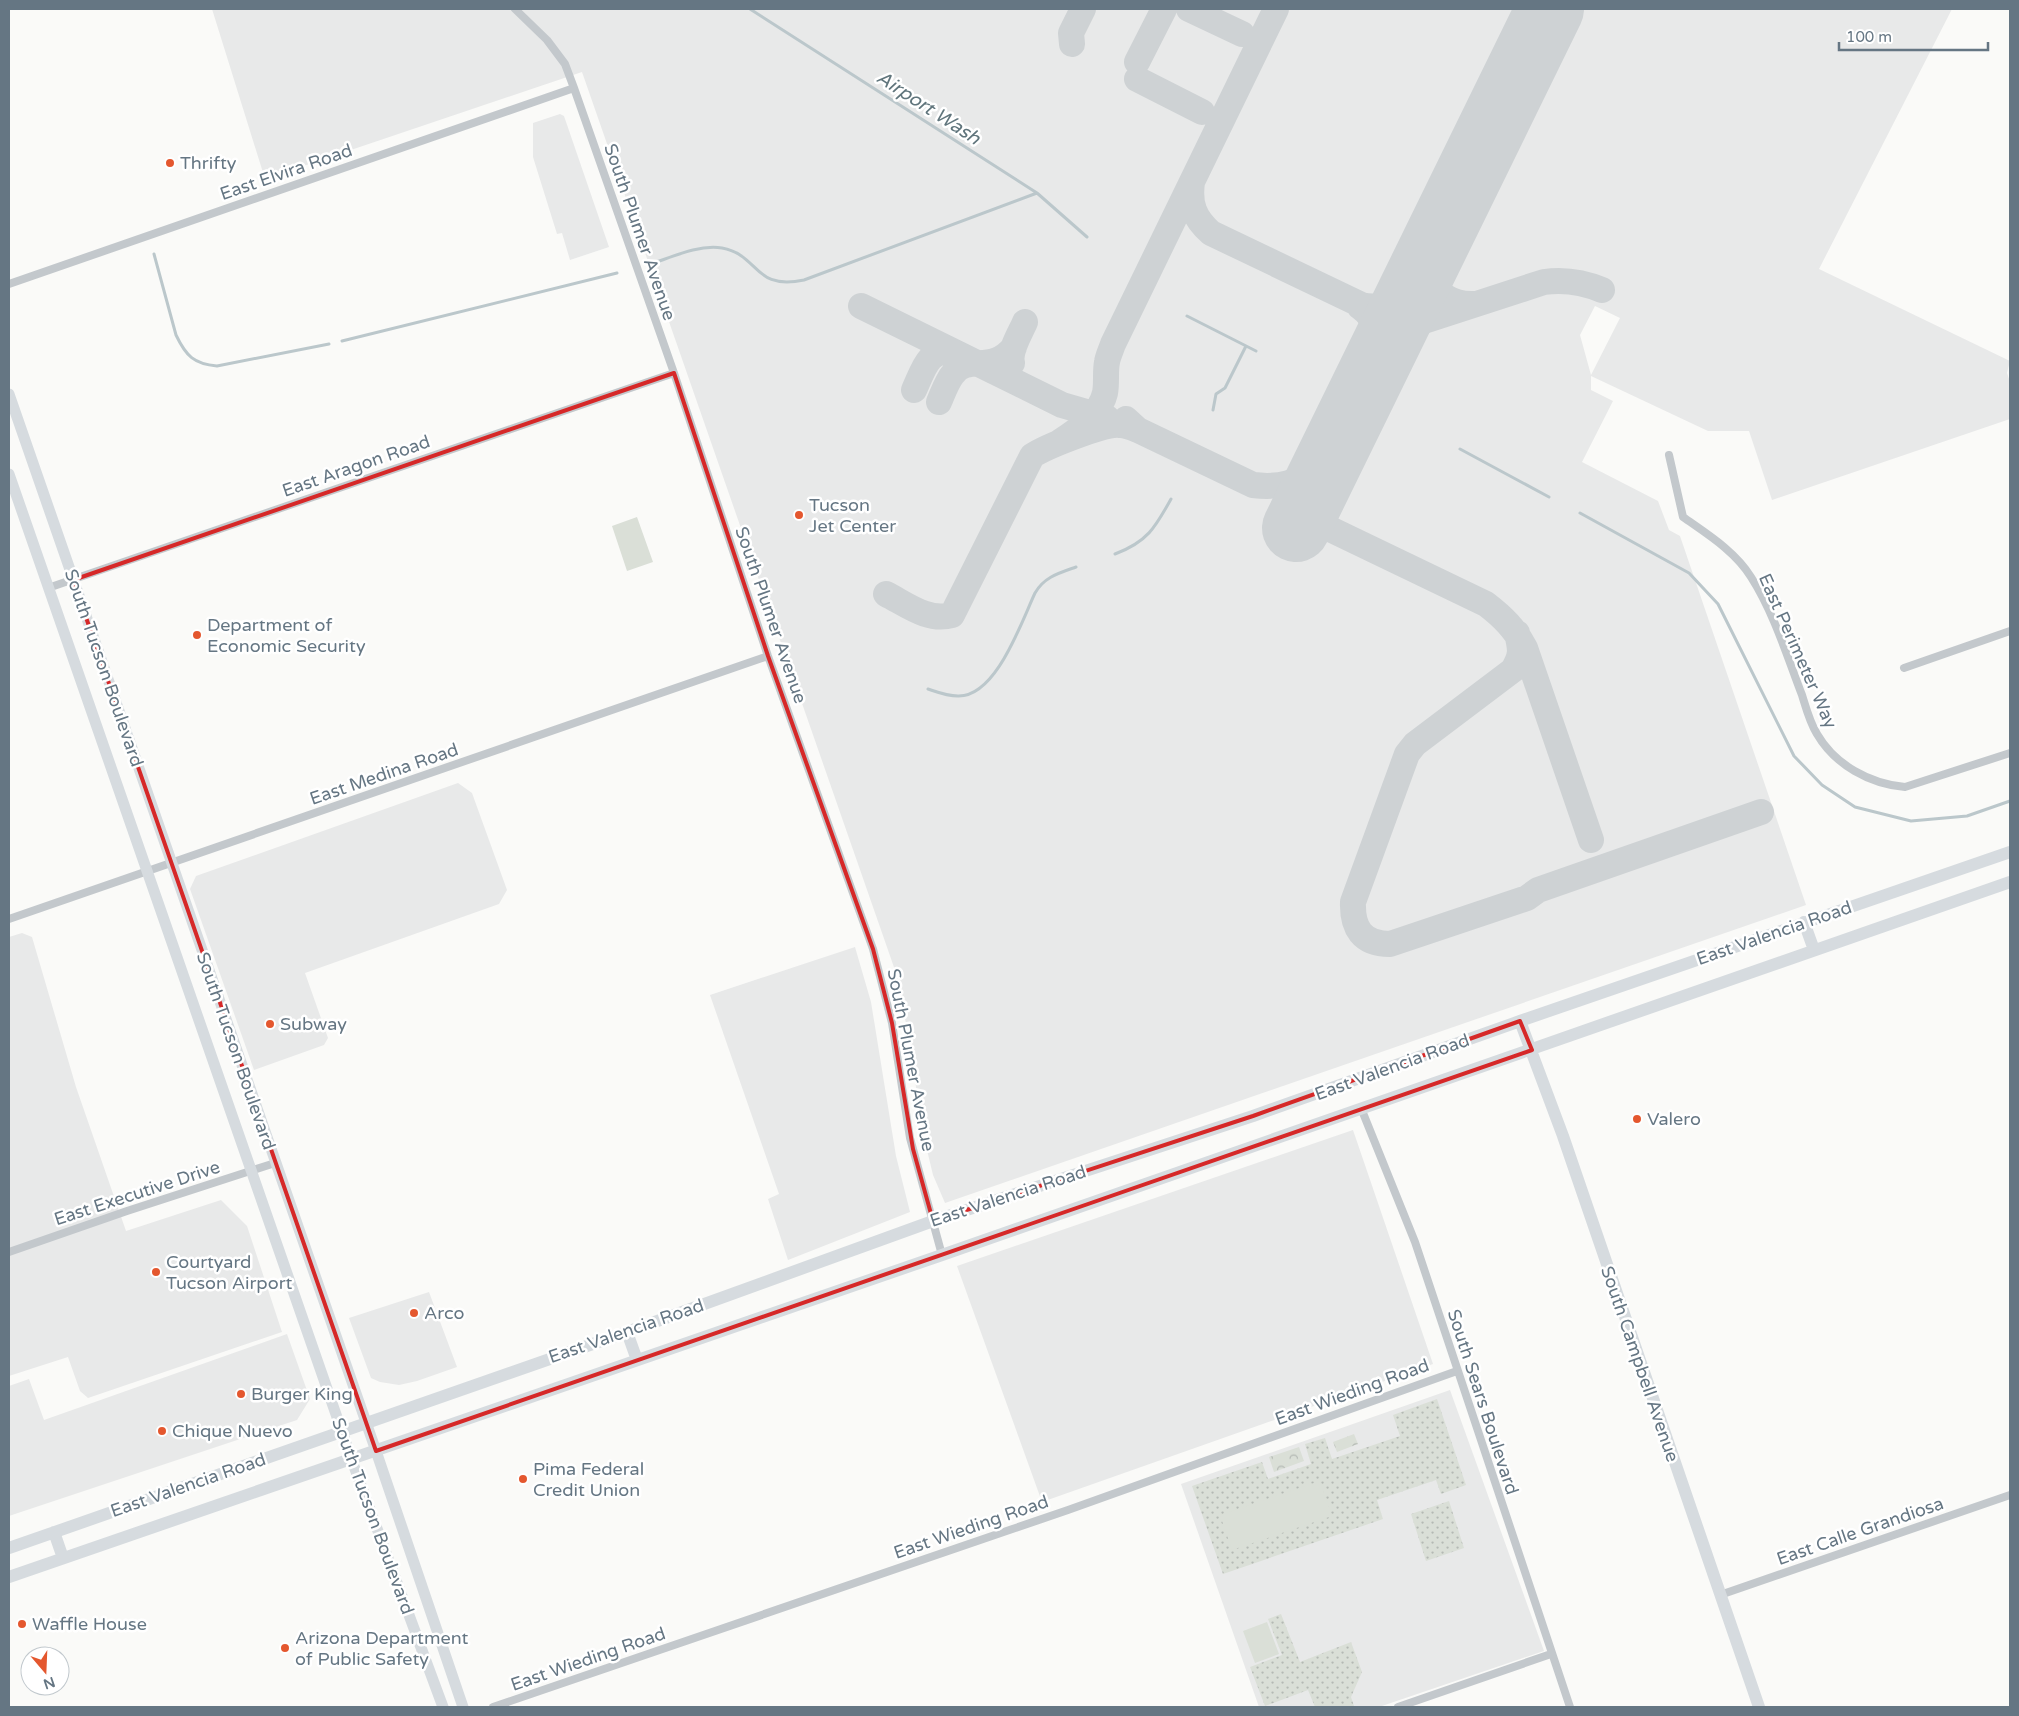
<svg xmlns="http://www.w3.org/2000/svg" width="2019" height="1716" viewBox="0 0 2019 1716" font-family="'Varela Round',sans-serif">
<defs>
<pattern id="grass-dots" width="8" height="8" patternUnits="userSpaceOnUse" patternTransform="scale(1.25)"><rect width="8" height="8" fill="#dadfd7"/><path d="M2 2h.1M6 6h.1" fill="none" stroke="#b4b9b4" stroke-width="1.8" stroke-linecap="round"/></pattern>
<pattern id="park-crowns" width="20" height="18" patternUnits="userSpaceOnUse" patternTransform="scale(1.25)"><rect width="20" height="18" fill="#dadfd7"/><path d="M2 6a3 3 0 1 1 6 0M12 15a3 3 0 1 1 6 0" fill="none" stroke="#b4b9b4"/></pattern>
</defs>
<rect width="100%" height="100%" fill="#fafaf8"/>
<path fill="#e8e9e9" fill-rule="evenodd" d="M212,9H1952L1819,269L2010,361L2007,373L2010,382V419L1772,500L1749,431H1708L1591,376V390L1613,401L1582,462L1658,501L1669,530L1680,536L1806,905L945,1203L933,1175L921,1125L911,1049L896,973L582,72L265,179ZM1595,306L1620,318L1591,375L1580,335Z
M560,114L564,116L609,247L570,260L562,233L557,234L533,157V123Z
M458,783L472,793L507,890L499,904L305,973L328,1038L324,1045L254,1070L190,889L196,876Z
M22,933L32,937L76,1087L126,1231L221,1200L247,1226L282,1332L88,1398L80,1391L68,1357L9,1376V937Z
M855,947L871,1002L896,1156L910,1212L788,1260L768,1199L779,1194L710,995Z
M1353,1130L1433,1364L1042,1502L957,1266Z
M429,1292L457,1367L417,1381L399,1385L380,1382L371,1378L349,1318Z
M287,1334L310,1399L297,1420L9,1516V1386L29,1379L44,1420Z
M1450,1390L1544,1651L1379,1707H1259L1181,1484Z"/>
<path fill="url(#grass-dots)" d="M1437,1399L1466,1485L1441,1494L1436,1480L1377,1500L1383,1519L1223,1574L1192,1486L1262,1462L1268,1479L1311,1464L1305,1444L1325,1438L1332,1459L1400,1436L1393,1415Z
M1449,1501L1464,1548L1426,1561L1411,1514Z
M1281,1614L1300,1662L1351,1642L1362,1672L1351,1697L1354,1706L1350,1707H1315L1308,1690L1265,1706L1250,1667L1282,1655L1268,1619Z"/>
<path fill="url(#park-crowns)" d="M1354,1434L1358,1444L1337,1452L1333,1442Z
M1299,1447L1304,1461L1274,1472L1269,1457Z"/>
<path fill="#dadfd7" d="M637,517L653,562L627,571L612,526Z
M1320,1481L1332,1516L1232,1550L1220,1515Z
M1267,1622L1279,1654L1255,1663L1243,1631Z"/>
<g fill="none" stroke-linecap="round" stroke-linejoin="round">
<path stroke="#bbc7cb" stroke-width="3" d="M750,9L1037,193L1087,237
M154,254L176,335C186,356 194,364 217,366L329,344
M648,265C670,258 698,244 722,248C760,255 753,291 804,280L1037,193
M1187,316L1256,351
M342,341L617,273
M1213,410L1216,394L1225,388L1246,346
M1460,449L1549,497
M1580,513L1689,573L1718,604L1794,756L1822,785L1855,807L1911,821L1967,816L2010,801
M1115,554C1147,542 1155,528 1171,499
M928,689C937,692 947,696 958,696C996,697 1021,623 1035,593C1044,577 1059,573 1076,567"/>
<path stroke="#ced2d4" stroke-width="26" d="M1189,9L1242,34
M1072,44L1071,33L1083,9
M1137,62L1164,9
M1137,79L1202,112
M1192,182C1189,204 1194,218 1211,233L1397,322L1418,323L1544,282C1565,279 1583,282 1602,290
M1431,252C1431,258 1429,266 1429,272C1432,294 1454,305 1474,304
M1361,305C1385,311 1399,299 1415,284
M861,306L1062,405L1107,418
M1360,307C1377,319 1380,337 1380,357
M1012,363C1009,350 1020,334 1025,322
M914,390C923,371 928,347 953,352
M939,402C943,393 947,381 953,374C969,353 991,375 1014,347
M1126,419L1138,430L1253,485C1286,489 1298,480 1327,465
M1058,443C1076,432 1100,415 1105,393C1107,383 1105,372 1107,362C1108,356 1111,350 1113,344L1276,9
M1303,516L1486,604C1503,617 1515,629 1525,648L1591,840
M886,594C906,604 928,622 952,615L1032,456C1045,447 1105,423 1120,425C1126,425 1133,428 1138,430
M1517,633C1521,650 1522,655 1513,670L1415,744L1407,754L1353,902C1352,928 1362,944 1390,944L1527,898L1538,890L1761,812"/>
<path stroke="#ced2d4" stroke-width="68" d="M1296,528L1550,9"/>
<path stroke="#c3c8cc" stroke-width="8" d="M515,9L547,40L565,64L574,88L674,373L768,656L873,949L892,1023L910,1138L942,1255
M9,284L574,88
M1669,455L1683,517C1707,534 1735,551 1751,577C1774,613 1787,656 1802,695C1806,708 1810,723 1817,734C1835,765 1870,784 1905,787L2010,753
M48,588L674,373
M1904,668L2010,631
M9,919L768,656
M1361,1108L1415,1242L1570,1707
M9,1252L127,1211L275,1163
M1720,1595L2010,1495
M493,1707L1068,1510L1457,1371
M1398,1707L1551,1654"/>
<path stroke="#d6dbdf" stroke-width="11" d="M9,394L376,1451L463,1707
M9,474L355,1469L443,1707"/>
<path stroke="#d6dbdf" stroke-width="12" d="M1804,922L1814,950
M1520,1021L1563,1136L1759,1707
M627,1332L637,1360
M54,1532L63,1558
M9,1548L627,1332L933,1221L1253,1116L1520,1021L2010,852
M9,1577L942,1255L2010,882"/>
</g>
<path fill="none" stroke="#d62828" stroke-width="4" stroke-linejoin="round" d="M674,373L768,656L873,949L892,1023L913,1149L933,1221L1253,1116L1520,1021L1532,1050L376,1451L73,580Z"/>
<g fill="#e4572e" stroke="#fff" stroke-width="2">
<circle cx="170" cy="163" r="5"/>
<circle cx="799" cy="515" r="5"/>
<circle cx="197" cy="635" r="5"/>
<circle cx="270" cy="1024" r="5"/>
<circle cx="1637" cy="1119" r="5"/>
<circle cx="156" cy="1272" r="5"/>
<circle cx="414" cy="1313" r="5"/>
<circle cx="241" cy="1394" r="5"/>
<circle cx="162" cy="1431" r="5"/>
<circle cx="523" cy="1479" r="5"/>
<circle cx="22" cy="1624" r="5"/>
<circle cx="285" cy="1648" r="5"/>
</g>
<g text-anchor="middle" stroke-width="5" stroke-linejoin="round" paint-order="stroke">
<g font-size="18" fill="#657683" stroke="#fff" text-anchor="start">
<text x="180" y="169">Thrifty</text>
<text x="809" y="511">Tucson<tspan x="809" dy="21">Jet Center</tspan></text>
<text x="207" y="631">Department of<tspan x="207" dy="21">Economic Security</tspan></text>
<text x="280" y="1030">Subway</text>
<text x="1647" y="1125">Valero</text>
<text x="166" y="1268">Courtyard<tspan x="166" dy="21">Tucson Airport</tspan></text>
<text x="424" y="1319">Arco</text>
<text x="251" y="1400">Burger King</text>
<text x="172" y="1437">Chique Nuevo</text>
<text x="533" y="1475">Pima Federal<tspan x="533" dy="21">Credit Union</tspan></text>
<text x="32" y="1630">Waffle House</text>
<text x="295" y="1644">Arizona Department<tspan x="295" dy="21">of Public Safety</tspan></text>
</g>
<g font-size="18" fill="#657683" stroke="#fff">
<text transform="translate(286 172) rotate(-19)" y="6">East Elvira Road</text>
<text transform="translate(640 232) rotate(71)" y="6">South Plumer Avenue</text>
<text transform="translate(356 466) rotate(-19)" y="6">East Aragon Road</text>
<text transform="translate(771 615) rotate(71)" y="6">South Plumer Avenue</text>
<text transform="translate(1798 651) rotate(66)" y="6">East Perimeter Way</text>
<text transform="translate(104 668) rotate(71)" y="6">South Tucson Boulevard</text>
<text transform="translate(384 774) rotate(-19)" y="6">East Medina Road</text>
<text transform="translate(1774 933) rotate(-19)" y="6">East Valencia Road</text>
<text transform="translate(236 1051) rotate(71)" y="6">South Tucson Boulevard</text>
<text transform="translate(911 1060) rotate(79)" y="6">South Plumer Avenue</text>
<text transform="translate(1392 1067) rotate(-20)" y="6">East Valencia Road</text>
<text transform="translate(137 1193) rotate(-18)" y="6">East Executive Drive</text>
<text transform="translate(1008 1196) rotate(-18)" y="6">East Valencia Road</text>
<text transform="translate(626 1331) rotate(-19)" y="6">East Valencia Road</text>
<text transform="translate(1640 1364) rotate(71)" y="6">South Campbell Avenue</text>
<text transform="translate(1352 1392) rotate(-20)" y="6">East Wieding Road</text>
<text transform="translate(1483 1402) rotate(72)" y="6">South Sears Boulevard</text>
<text transform="translate(188 1485) rotate(-19)" y="6">East Valencia Road</text>
<text transform="translate(373 1516) rotate(70)" y="6">South Tucson Boulevard</text>
<text transform="translate(971 1527) rotate(-19)" y="6">East Wieding Road</text>
<text transform="translate(1860 1531) rotate(-19)" y="6">East Calle Grandiosa</text>
<text transform="translate(588 1659) rotate(-19)" y="6">East Wieding Road</text>
</g>
<g font-size="19" font-style="italic" fill="#60757c" stroke="#fff">
<text transform="translate(929 107) rotate(33)" y="7">Airport Wash</text>
</g>
</g>
<rect width="2019" height="1716" fill="none" stroke="#657683" stroke-width="20"/>
<g transform="translate(45 1671) rotate(161)"><circle r="24" fill="#ffffff" stroke="#c1c8cd"/>
<path d="M0-4L9 19L0 12L-9 19Z" fill="#e4572e"/>
<text y="-8" font-size="14" font-weight="bold" text-anchor="middle" fill="#657683">N</text>
</g>
<path d="M1839 42v8h149v-8" fill="none" stroke="#657683" stroke-width="2.5"/>
<text x="1846" y="42" font-size="15" fill="#657683" stroke="#ffffff" stroke-width="4" paint-order="stroke">100 m</text>
</svg>
